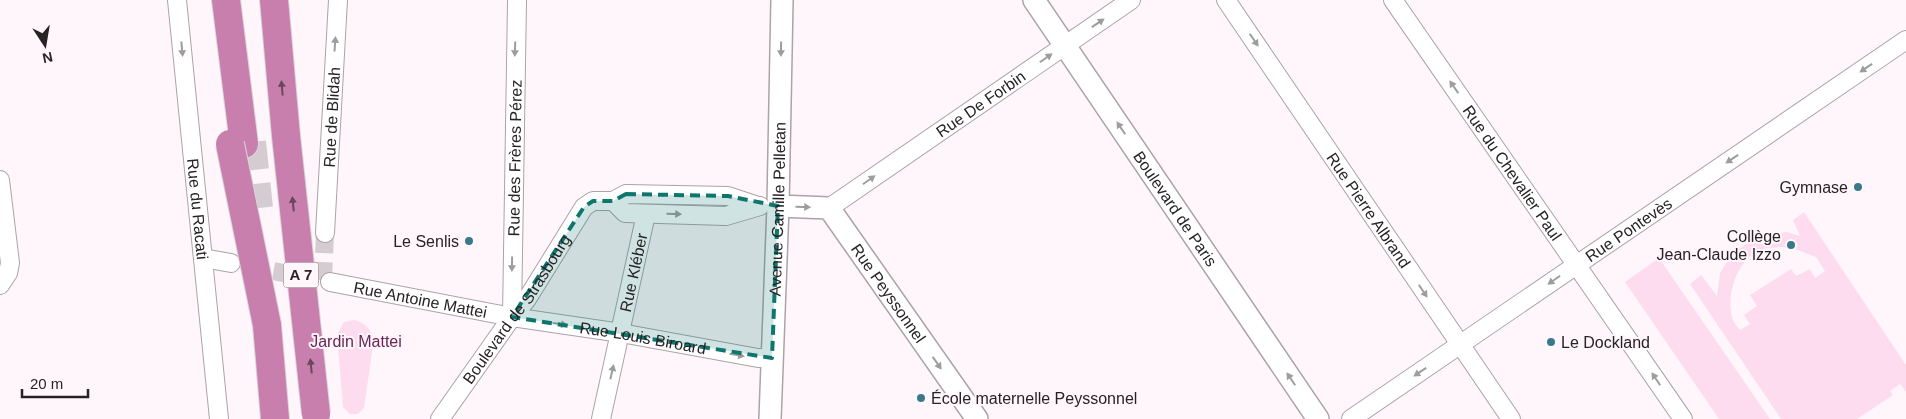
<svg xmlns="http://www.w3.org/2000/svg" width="1906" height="419" viewBox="0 0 1906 419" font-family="Arial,sans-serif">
<rect width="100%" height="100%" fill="#fff6fb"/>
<path fill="#fddcef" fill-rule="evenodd" d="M1804,212L1906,365V392L1900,384L1890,391L1893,395L1857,419H1781L1690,284L1701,275L1717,296L1720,273L1731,255L1743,246L1757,237L1772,234L1787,232L1800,236L1793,220ZM1780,247L1792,248L1816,257L1825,271L1815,278L1810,269L1796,276L1791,269L1750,295L1757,306L1744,315L1750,324L1740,330C1737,326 1733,322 1732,317C1726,293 1738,256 1764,249C1769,247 1775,248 1780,247Z
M1659,258L1770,419H1719L1625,282Z
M354,320C365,322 370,329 374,339L364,408L358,414H350L343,407L337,335L344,322Z"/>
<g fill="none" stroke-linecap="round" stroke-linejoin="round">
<path stroke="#d4ccd0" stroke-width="18" stroke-dasharray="18 9" stroke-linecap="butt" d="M247,266L330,282
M323,280L325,233"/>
<path stroke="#d4ccd0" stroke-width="28" stroke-dasharray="28 14" stroke-linecap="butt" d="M252,142L259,208"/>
<g stroke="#aca2a7" stroke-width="20">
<g id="minor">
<path id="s1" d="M177,0L219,419"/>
<path id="s2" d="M1226,0L1511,419"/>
<path id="s3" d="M1393,0L1683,419"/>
<path d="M0,180L10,263L8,273L0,285"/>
<path d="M613,201L625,213L726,216L760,206"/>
<path id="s4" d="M829,208L1131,0"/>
<path id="s5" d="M325,233L338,0"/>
<path d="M203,258L231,263"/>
<path id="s6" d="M330,282L512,317L621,333L758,358H772"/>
<path id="s7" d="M512,317L517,0"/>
<path id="s8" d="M440,419L512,317L527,299L584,207L593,201H613L626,194L728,196L758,206"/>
<path id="s9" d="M601,419L646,214"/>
<path id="s10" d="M1351,419L1906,40"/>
</g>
</g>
<g stroke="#aca2a7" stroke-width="24">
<g id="tertiary">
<path id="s11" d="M1034,0L1318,419"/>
<path id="s12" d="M778,206L829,208L977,419"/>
<path id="s13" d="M770,419L778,206L782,0"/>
</g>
</g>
<g stroke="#d8d7d8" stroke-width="30">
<path id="motorway" d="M226,0L244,144
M274,0L286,136
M267,325L275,419"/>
</g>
<use href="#minor" stroke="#fff" stroke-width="18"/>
<use href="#tertiary" stroke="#fff" stroke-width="21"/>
<use href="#motorway" stroke="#c97fad" stroke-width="28"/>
<g stroke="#d8d7d8" stroke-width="30" stroke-linecap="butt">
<path id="motorway-bridge" d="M286,136L316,414
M230,144L267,325"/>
</g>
<use href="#motorway-bridge" stroke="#c97fad" stroke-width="28"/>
</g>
<defs><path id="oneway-solid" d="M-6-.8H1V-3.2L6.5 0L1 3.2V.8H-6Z" transform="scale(1.25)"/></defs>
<g fill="#9e9c9d">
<use href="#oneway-solid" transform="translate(1098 23) rotate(-34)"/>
<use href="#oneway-solid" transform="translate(1254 40) rotate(56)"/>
<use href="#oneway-solid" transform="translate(335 44) rotate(-86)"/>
<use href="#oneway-solid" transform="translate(182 49) rotate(85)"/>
<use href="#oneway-solid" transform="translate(515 49) rotate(92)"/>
<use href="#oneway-solid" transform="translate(781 49) rotate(91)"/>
<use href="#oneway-solid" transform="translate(1046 58) rotate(-35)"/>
<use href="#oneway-solid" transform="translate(1866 68) rotate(146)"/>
<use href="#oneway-solid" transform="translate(1454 87) rotate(-125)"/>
<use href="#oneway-solid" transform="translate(1121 128) rotate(-124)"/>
<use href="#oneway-solid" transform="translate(1732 159) rotate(146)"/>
<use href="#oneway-solid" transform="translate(869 180) rotate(-35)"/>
<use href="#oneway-solid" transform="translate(803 207) rotate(2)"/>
<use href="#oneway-solid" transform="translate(674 214) rotate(1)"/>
<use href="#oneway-solid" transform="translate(512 264) rotate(91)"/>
<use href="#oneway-solid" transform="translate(1554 280) rotate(145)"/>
<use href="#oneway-solid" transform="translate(1423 291) rotate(56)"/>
<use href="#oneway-solid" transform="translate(560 324) rotate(8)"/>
<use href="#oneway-solid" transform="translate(737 355) rotate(10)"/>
<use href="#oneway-solid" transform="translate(937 363) rotate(55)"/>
<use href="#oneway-solid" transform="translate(612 372) rotate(-77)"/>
<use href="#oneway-solid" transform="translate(1420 372) rotate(146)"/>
<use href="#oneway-solid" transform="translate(1291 379) rotate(-124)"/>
<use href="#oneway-solid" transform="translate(1656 379) rotate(-124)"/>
</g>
<g fill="#68485b">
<use href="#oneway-solid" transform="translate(282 88) rotate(-95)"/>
<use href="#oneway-solid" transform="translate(293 204) rotate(-96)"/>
<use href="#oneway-solid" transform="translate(311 366) rotate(-96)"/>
</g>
<path fill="#0f766e" fill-opacity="0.2" stroke="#0f766e" stroke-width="4" stroke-dasharray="10 6" stroke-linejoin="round" d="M626,194L728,196L778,206L772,358L512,317L584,207L593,201H613Z"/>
<g fill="#38798c" stroke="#fff6fb" stroke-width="2">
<circle cx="1858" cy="187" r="5"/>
<circle cx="469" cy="241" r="5"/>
<circle cx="1791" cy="245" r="5"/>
<circle cx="1551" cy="342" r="5"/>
<circle cx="921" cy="398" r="5"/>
</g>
<g text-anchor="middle" stroke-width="4" stroke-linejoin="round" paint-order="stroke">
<rect fill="#fff6fb" stroke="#686265" stroke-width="1" x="283.5" y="262.5" width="35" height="25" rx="4"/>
<g font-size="15" font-weight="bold" fill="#272325">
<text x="301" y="280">A 7</text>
</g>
<g font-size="16" fill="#272325" stroke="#fff6fb">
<text dy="6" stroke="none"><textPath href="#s4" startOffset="184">Rue De Forbin</textPath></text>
<text dy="6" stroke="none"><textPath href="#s5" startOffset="116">Rue de Blidah</textPath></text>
<text dy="6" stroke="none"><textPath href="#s7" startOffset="159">Rue des Frères Pérez</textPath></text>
<text dy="6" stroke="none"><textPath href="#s3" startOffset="210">Rue du Chevalier Paul</textPath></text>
<text dy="6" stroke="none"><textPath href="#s11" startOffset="252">Boulevard de Paris</textPath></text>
<text dy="6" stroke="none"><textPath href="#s1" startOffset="210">Rue du Racati</textPath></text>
<text dy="6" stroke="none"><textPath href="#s13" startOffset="210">Avenue Camille Pelletan</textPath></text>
<text dy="6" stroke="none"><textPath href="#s2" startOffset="254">Rue Pierre Albrand</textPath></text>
<text dy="6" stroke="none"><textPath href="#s10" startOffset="336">Rue Pontevès</textPath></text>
<text dy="6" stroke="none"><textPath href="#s9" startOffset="150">Rue Kléber</textPath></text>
<text dy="6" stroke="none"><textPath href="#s12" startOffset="155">Rue Peyssonnel</textPath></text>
<text dy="6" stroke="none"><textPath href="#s6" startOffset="92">Rue Antoine Mattei</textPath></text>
<text dy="6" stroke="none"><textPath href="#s8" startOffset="134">Boulevard de Strasbourg</textPath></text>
<text dy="6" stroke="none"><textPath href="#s6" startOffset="318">Rue Louis Biroard</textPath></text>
</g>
<g font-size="16" fill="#272325" stroke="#fff6fb" text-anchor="end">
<text x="1848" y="193">Gymnase</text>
<text x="1781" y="242">Collège<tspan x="1781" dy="18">Jean-Claude Izzo</tspan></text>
<text x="459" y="247">Le Senlis</text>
<text x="1561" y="348" text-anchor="start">Le Dockland</text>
<text x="931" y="404" text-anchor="start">École maternelle Peyssonnel</text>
</g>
<g font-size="16" fill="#692553" stroke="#fff6fb">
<text x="356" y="347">Jardin Mattei</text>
</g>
</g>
<g transform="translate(45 45) rotate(168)" stroke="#fff6fb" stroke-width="4" paint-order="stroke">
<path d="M0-4L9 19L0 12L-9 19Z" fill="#272325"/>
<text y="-8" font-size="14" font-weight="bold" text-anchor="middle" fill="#272325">N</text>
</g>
<path d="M22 389v8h66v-8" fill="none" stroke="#272325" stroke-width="2.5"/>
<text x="30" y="389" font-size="15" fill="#272325" stroke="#fff6fb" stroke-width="4" paint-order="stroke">20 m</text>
</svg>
